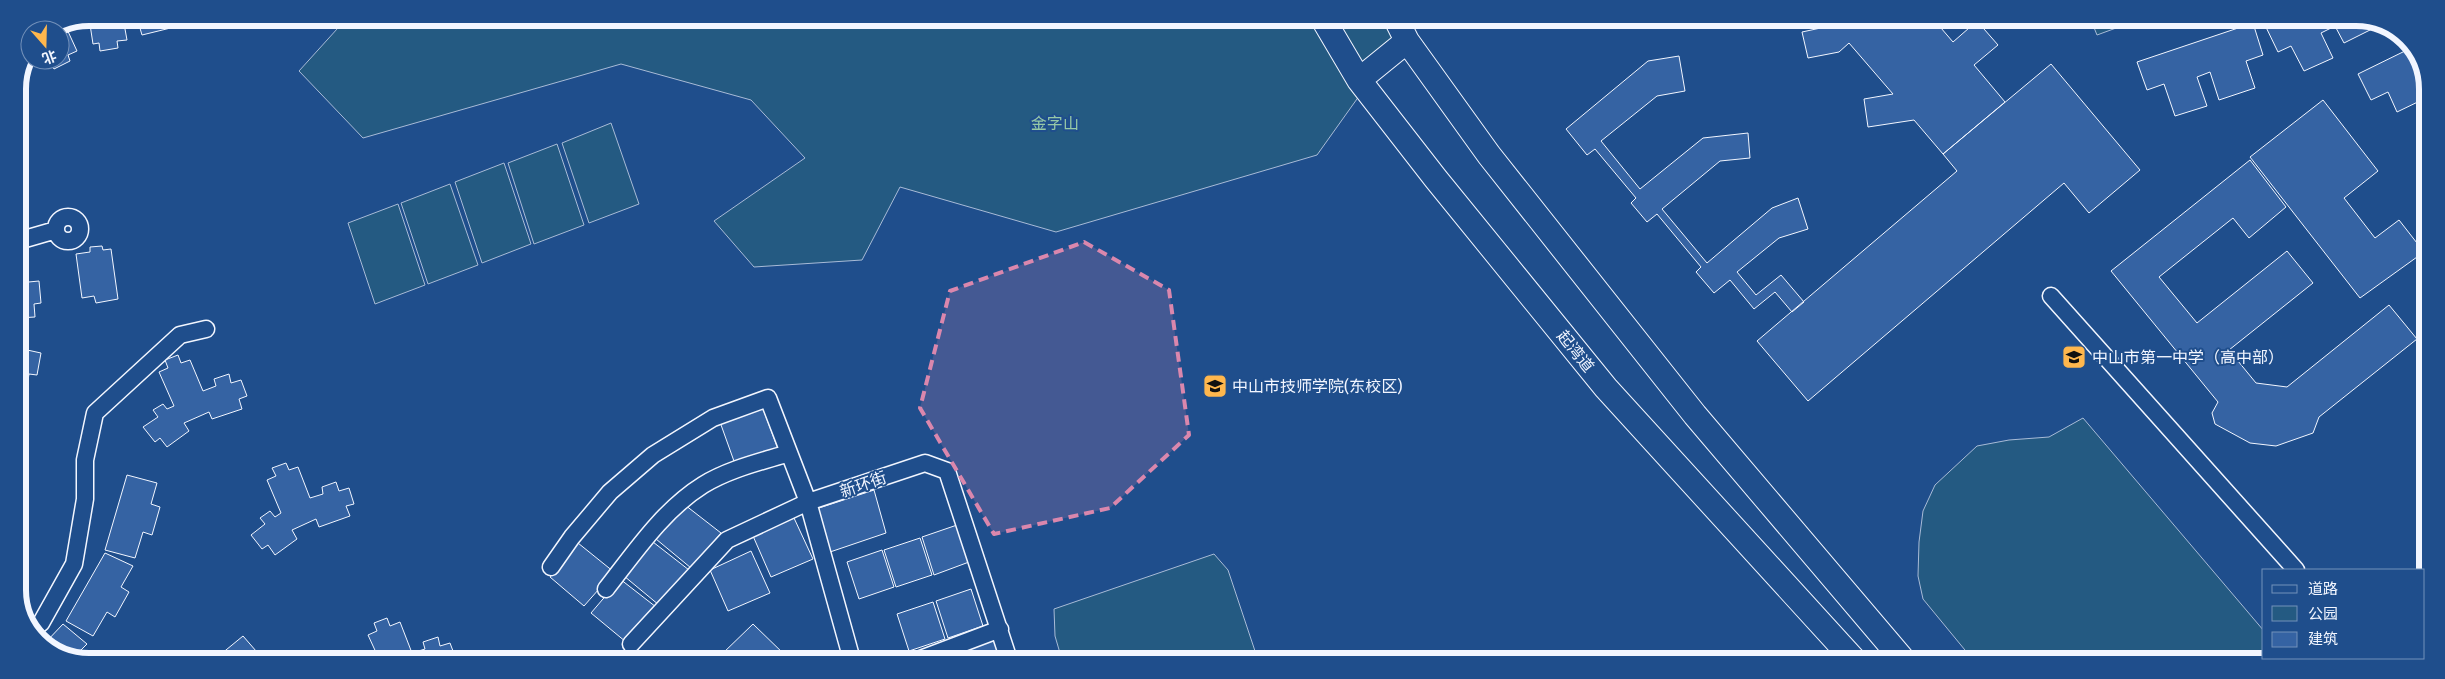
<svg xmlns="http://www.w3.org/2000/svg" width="2445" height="679" viewBox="0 0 2445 679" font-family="'Fira Sans','Noto Sans SC',sans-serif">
<rect width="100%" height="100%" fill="#1f4e8c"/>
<path fill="#245a82" stroke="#a8bbd7" d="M347,18L1414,19L1317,155L1056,232L900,187L862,260L754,267L714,221L805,158L751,100L621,64L363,138L299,71Z
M2091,20H2138L2097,35Z
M611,123L639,204L589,223L562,143Z
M557,144L584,225L534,244L508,163Z
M504,163L531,244L482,263L455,182Z
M450,184L478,265L428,284L401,203Z
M398,204L425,285L375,304L348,223Z
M2083,418L2264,631V658H2287L2290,661H1974L1923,599L1918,576L1919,542L1923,511L1935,485L1977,446L2009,440L2049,437Z
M1214,554L1228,570L1258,660H1062L1055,636L1054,609Z"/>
<path fill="#3563a3" stroke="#f2f6ff" d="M89,18H123L127,40L117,41L118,48L100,51L99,43L93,44Z
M137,18H194L195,22L142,35Z
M1826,19H1937L1935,21L1953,42L1977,21L1998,45L1974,65L2005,102L1943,154L1914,120L1868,127L1864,99L1893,94L1849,43L1839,52L1808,58L1802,32L1830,26Z
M2266,20H2367L2372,29L2344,43L2335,26L2321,33L2333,58L2304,71L2291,46L2278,52L2263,21Z
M2253,23L2263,55L2246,61L2255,88L2219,100L2210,72L2197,77L2207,106L2175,116L2164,84L2147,90L2137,62Z
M66,27L77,51L68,55L70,61L54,69L50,61L45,63L44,60H60L59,30Z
M2411,48L2423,74L2417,78L2426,98L2397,112L2388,92L2371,100L2358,74Z
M1679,56L1685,91L1657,96L1601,141L1640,189L1703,138L1748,133L1750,158L1720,161L1662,209L1707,263L1772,208L1798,198L1808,229L1779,238L1737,272L1756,295L1781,275L1804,302L1792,312L1775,292L1754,309L1730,280L1714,293L1696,272L1701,267L1657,214L1647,222L1631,203L1636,198L1595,149L1587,155L1566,129L1648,61Z
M2051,64L2140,170L2089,213L2064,183L1808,401L1757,341L1957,171L1943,154Z
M2323,100L2378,171L2344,198L2375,238L2399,220L2424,252L2360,298L2250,157Z
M2250,160L2286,207L2249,238L2233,218L2159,277L2197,323L2287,251L2313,283L2229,350L2256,383L2287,387L2389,305L2417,339L2319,417L2313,433L2276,446L2250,443L2215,424L2212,413L2218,402L2111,271Z
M18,191L24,209L18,211Z
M102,246L103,250L111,249L118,299L96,303L94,296L82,298L76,254L90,252V247Z
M39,281L41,303L34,304L35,317L18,318V283Z
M18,348L41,353L37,375L29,374L27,386L18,384Z
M178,355L181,363L190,360L203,391L216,386L214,379L229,374L231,383L241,380L247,396L239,399L242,409L212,419L209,412L184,423L189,431L167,447L160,438L155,442L143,427L158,417L153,410L163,404L167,409L174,406L159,372L168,368L165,360Z
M762,406L778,449L735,464L720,422Z
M18,412L27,416L19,436H18Z
M286,463L289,470L298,467L310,498L323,494L322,487L336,482L339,491L349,488L354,504L346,506L350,516L319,527L316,519L292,530L297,539L275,555L268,545L262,549L251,535L265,524L260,518L270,511L275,517L281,513L267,480L276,476L272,468Z
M127,475L157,483L151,504L160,507L152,535L143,532L135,558L105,550Z
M874,490L886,533L830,552L816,509Z
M685,505L721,533L691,568L656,539Z
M794,518L813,559L771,577L753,536Z
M957,525L969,562L934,575L922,537Z
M920,538L932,575L896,587L884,550Z
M653,542L689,570L659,605L624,576Z
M578,543L614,572L584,606L550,577Z
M882,550L894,587L859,599L847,562Z
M751,551L770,593L728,611L710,570Z
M105,553L133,566L121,587L129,592L115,617L107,612L93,636L66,621Z
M620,579L656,607L626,642L591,613Z
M971,589L983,626L948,638L936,601Z
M933,602L945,639L909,651L897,614Z
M387,618L390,626L400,622L412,653L425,649L423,642L438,637L440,646L450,643L456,659H379L368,635L377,631L374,623Z
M63,624L87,644L72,659L45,643Z
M753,624L786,656L781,660H726L721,655Z
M243,636L263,659H215Z
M993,638L1000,660H956L953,654Z
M637,649L651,660H628Z"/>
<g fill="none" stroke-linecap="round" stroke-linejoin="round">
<g stroke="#f2f6ff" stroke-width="19">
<path id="minor" d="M56 229a12 12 0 1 1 24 0a12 12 0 1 1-24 0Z
M18,241L56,230
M2051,296L2296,570
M551,567L572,537L610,492L653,455L713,418L768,398L808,502L852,660
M606,589C635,552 663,510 703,485C729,469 760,462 789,453
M32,630L41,623L74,564L85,499V460L95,413L180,335L206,329
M631,644L727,540L808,502L925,463L947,471L1009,660
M918,660L1000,629"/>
</g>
<g stroke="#f2f6ff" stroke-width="26">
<path id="secondary" d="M1323,19L1359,80L1436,179L1606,388L1855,661
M1396,19L1407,41L1489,155L1695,415L1904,661
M1359,80L1407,41"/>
</g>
<use href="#minor" stroke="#1f4e8c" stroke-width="16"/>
<use href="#secondary" stroke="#1f4e8c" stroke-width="24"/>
</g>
<path fill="#da87ad" fill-opacity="0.2" stroke="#da87ad" stroke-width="4" stroke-dasharray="10 6" stroke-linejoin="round" d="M1084,242L1169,290L1189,435L1110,508L994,534L920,408L950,291Z"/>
<defs>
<g id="school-square" transform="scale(1.25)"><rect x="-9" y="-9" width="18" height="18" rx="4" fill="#ffb74d" stroke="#1f4e8c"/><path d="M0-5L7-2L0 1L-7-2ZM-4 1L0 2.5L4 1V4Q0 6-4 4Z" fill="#111"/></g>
<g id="university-square" transform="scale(1.25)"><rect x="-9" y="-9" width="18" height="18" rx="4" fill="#ffb74d" stroke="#1f4e8c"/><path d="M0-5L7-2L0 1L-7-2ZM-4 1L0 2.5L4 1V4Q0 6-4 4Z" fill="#111"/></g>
</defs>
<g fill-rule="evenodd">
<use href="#school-square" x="2074" y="357"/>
<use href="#university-square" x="1215" y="386"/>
</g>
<g text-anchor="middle" stroke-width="4" stroke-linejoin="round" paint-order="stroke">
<g font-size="16" fill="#97c8a6" stroke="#1f4e8c">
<text x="1055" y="129">金字山</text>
</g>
<g font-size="16" fill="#f2f6ff" stroke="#1f4e8c">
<text transform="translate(1576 351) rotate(51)" y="6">起湾道</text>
<text transform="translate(863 484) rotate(-19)" y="6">新环街</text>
</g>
<g font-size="16" fill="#f2f6ff" stroke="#1f4e8c" text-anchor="start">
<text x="2092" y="363">中山市第一中学（高中部）</text>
<text x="1232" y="392">中山市技师学院(东校区)</text>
</g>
</g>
<path d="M0 0H2445V679H0ZM89 26H2356A63 63 0 0 1 2419 89V590A63 63 0 0 1 2356 653H89A63 63 0 0 1 26 590V89A63 63 0 0 1 89 26Z" fill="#1f4e8c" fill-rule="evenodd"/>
<path fill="none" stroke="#f2f6ff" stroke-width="6" d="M89 26H2356A63 63 0 0 1 2419 89V590A63 63 0 0 1 2356 653H89A63 63 0 0 1 26 590V89A63 63 0 0 1 89 26Z"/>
<rect x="2262" y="569" width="162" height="90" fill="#1f4e8c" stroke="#7391ba"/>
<rect x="2272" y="585" width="25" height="8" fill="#1f4e8c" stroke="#7391ba"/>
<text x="2308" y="594" font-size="15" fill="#f2f6ff">道路</text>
<rect x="2272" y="606" width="25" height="15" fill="#245a82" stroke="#7391ba"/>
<text x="2308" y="619" font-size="15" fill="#f2f6ff">公园</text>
<rect x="2272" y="632" width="25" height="15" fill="#3563a3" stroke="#7391ba"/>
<text x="2308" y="644" font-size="15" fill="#f2f6ff">建筑</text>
<g transform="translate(45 45) rotate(160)"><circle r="24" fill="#1f4e8c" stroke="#7391ba"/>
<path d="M0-4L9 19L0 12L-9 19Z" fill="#ffb74d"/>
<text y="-8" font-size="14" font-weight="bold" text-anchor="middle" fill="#f2f6ff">北</text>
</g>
</svg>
